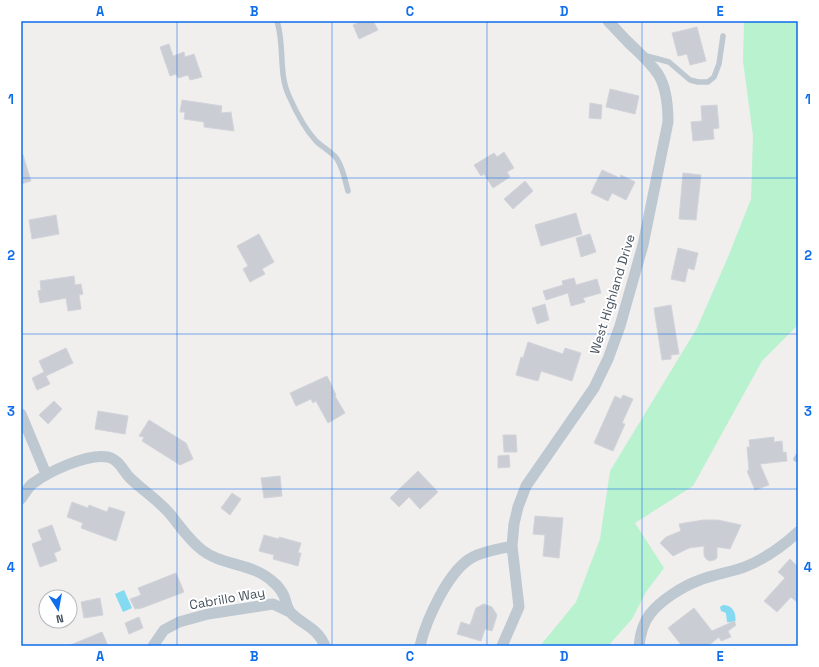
<svg xmlns="http://www.w3.org/2000/svg" width="819" height="667" viewBox="0 0 819 667" font-family="'Space Grotesk',sans-serif">
<rect width="100%" height="100%" fill="#f1eeee"/>
<path fill="#b9f2cf" d="M744,21H798V325L762,361L693,486L635,523L664,568L646,592L632,619L608,646H540L576,602L600,539L610,471L697,328L728,257L751,199L753,136L743,61Z"/>
<path fill="#83daf1" d="M124,590L132,608L123,612L115,594Z
M723,605C733,605 737,614 735,623L727,622L726,613L721,611L720,607Z"/>
<path fill="#cacdd3" stroke="#d1d4da" d="M362,21H373L378,30L359,39L353,25Z
M697,27L706,61L690,65L687,54L678,56L672,33Z
M169,44L173,56L184,52L185,57L194,54L202,77L190,80L188,75L178,78L176,74L170,76L160,47Z
M610,89L639,96L635,114L606,107Z
M182,100L222,106L221,113L231,112L234,131L204,127V122L184,119L185,112H180Z
M590,103L602,105L601,119L589,118Z
M717,105L719,128L713,129L714,139L693,141L691,122L702,121L701,106Z
M504,152L514,168L507,172L510,177L493,188L484,174L481,176L474,165L494,153L497,157Z
M21,155H23L31,181L21,184Z
M602,170L620,178L621,175L635,182L626,200L612,193L608,201L591,193Z
M683,173L701,175L696,220L679,219Z
M525,181L533,191L513,209L504,199Z
M576,213L582,234L541,246L535,225Z
M56,215L59,234L32,239L29,220Z
M259,234L274,262L262,269L265,274L250,282L243,269L248,266L237,246Z
M590,234L596,252L581,257L576,238Z
M678,248L698,253L694,270L688,268L685,282L671,279Z
M74,276L75,285L81,284L83,294L79,295L81,309L68,311L66,298L40,303L38,291L41,290L40,281Z
M574,278L576,285L597,279L601,293L583,298L585,302L571,306L568,293L546,300L543,291L563,285L562,281Z
M545,304L549,320L537,324L532,308Z
M671,305L679,354L671,355V359L662,360L654,308Z
M528,342L563,354L565,348L581,353L572,381L541,371L538,381L516,375L521,357L523,358Z
M66,348L73,363L46,376L50,384L37,390L32,378L44,372L39,361Z
M327,376L336,395L335,396L345,413L328,423L316,401L313,403L311,399L296,406L290,393Z
M623,395L633,399L622,423L625,424L613,451L594,443L615,396L621,399Z
M54,401L62,409L48,424L39,415Z
M98,411L128,416L125,434L95,429Z
M149,420L186,443L193,459L180,465L142,441L144,437L139,436Z
M503,435H516L517,452H504Z
M774,437V442L782,441L783,453L786,452L787,461L760,464L769,485L755,490L747,471L749,470L747,447H750L749,440Z
M509,455L510,467L498,468V456Z
M418,471L438,492L420,509L409,497L399,507L390,498Z
M280,476L282,496L264,498L261,478Z
M232,493L241,499L230,515L221,508Z
M72,502L88,508L89,505L107,512L109,507L125,512L116,541L81,528L83,523L67,517Z
M535,516L563,518L559,558L543,556L545,535L533,534Z
M703,520H718L741,525L730,549L717,547V558L714,560L710,561L706,559L704,555V546L689,548L673,556L660,543L666,537L681,531L679,524Z
M52,525L61,550L54,553L57,561L40,567L32,544L42,540L38,530Z
M264,535L279,539V537L301,543L298,553H301L298,566L273,559L274,555L259,551Z
M790,559L798,567V603L791,597L777,612L764,601L785,578L778,572Z
M176,573L184,592L142,608L135,609L130,599L141,595L138,588Z
M100,598L103,615L84,618L81,602Z
M484,604L492,607L497,615L492,631L485,629L481,641L457,634L461,622L470,625L476,608Z
M694,608L712,631L734,621L736,625L728,631L731,637L721,641L719,637L708,646H682L668,628Z
M139,617L143,628L129,634L125,623Z
M102,632L108,646H68Z"/>
<g fill="none" stroke-linecap="round" stroke-linejoin="round">
<path stroke="#bdc8d1" stroke-width="5.5" d="M277,21C285,46 278,73 289,96C296,112 304,128 316,141C322,147 332,152 337,159C343,168 345,180 348,191
M643,55L669,62L690,80L698,82H708L714,77L719,64L723,36
M796,459L798,456"/>
<path stroke="#bdc8d1" stroke-width="11" d="M21,414L46,474
M21,499C24,494 28,488 32,484C48,472 87,453 108,457C119,460 122,469 129,477C142,490 158,500 170,514C180,526 189,540 202,550C222,566 254,563 273,582C277,585 282,592 284,596C286,601 287,609 291,613C304,626 317,627 325,646
M153,646L164,630L179,622L208,614L273,604L290,612
M420,646C426,620 449,569 473,557C485,551 500,549 512,546
M502,646L519,607L512,546L514,524L518,507L526,486L594,388L608,359L620,326L643,245L668,122C668,107 667,88 658,74C649,61 638,52 628,42C621,35 615,28 608,21
M639,646C640,636 643,623 650,614C661,600 683,586 700,580C715,574 732,572 747,566C766,558 783,546 798,532"/>
</g>
<path fill="none" stroke="#0d6deb" stroke-width="1" stroke-opacity="0.55" d="M177,21V646M332,21V646M487,21V646M642,21V646M21,178H798M21,334H798M21,489H798"/>
<g text-anchor="middle" stroke-width="4" stroke-linejoin="round" paint-order="stroke">
<g font-size="13" fill="#45515c" stroke="#fff">
<text transform="translate(612 294) rotate(-73)" y="5">West Highland Drive</text>
<text transform="translate(227 598) rotate(-10)" y="5">Cabrillo Way</text>
</g>
</g>
<rect width="819" height="667" fill="none" stroke="#ffffff" stroke-width="44"/>
<g transform="translate(58 609) rotate(169)"><circle r="19" fill="#ffffff" stroke="#b5b9be"/>
<path d="M0-3L7 15L0 10L-7 15Z" fill="#0d6deb"/>
<text y="-6" font-size="11" font-weight="bold" text-anchor="middle" fill="#45515c">N</text>
</g>
<rect x="22" y="22" width="775" height="623" fill="none" stroke="#0d6deb" stroke-width="1.5"/>
<g font-size="13" text-anchor="middle" font-weight="bold" fill="#0d6deb">
<text x="100" y="16">A</text>
<text x="254" y="16">B</text>
<text x="410" y="16">C</text>
<text x="564" y="16">D</text>
<text x="720" y="16">E</text>
<text x="11" y="104">1</text>
<text x="808" y="104">1</text>
<text x="11" y="260">2</text>
<text x="808" y="260">2</text>
<text x="11" y="416">3</text>
<text x="808" y="416">3</text>
<text x="11" y="572">4</text>
<text x="808" y="572">4</text>
<text x="100" y="661">A</text>
<text x="254" y="661">B</text>
<text x="410" y="661">C</text>
<text x="564" y="661">D</text>
<text x="720" y="661">E</text>
</g>
</svg>
